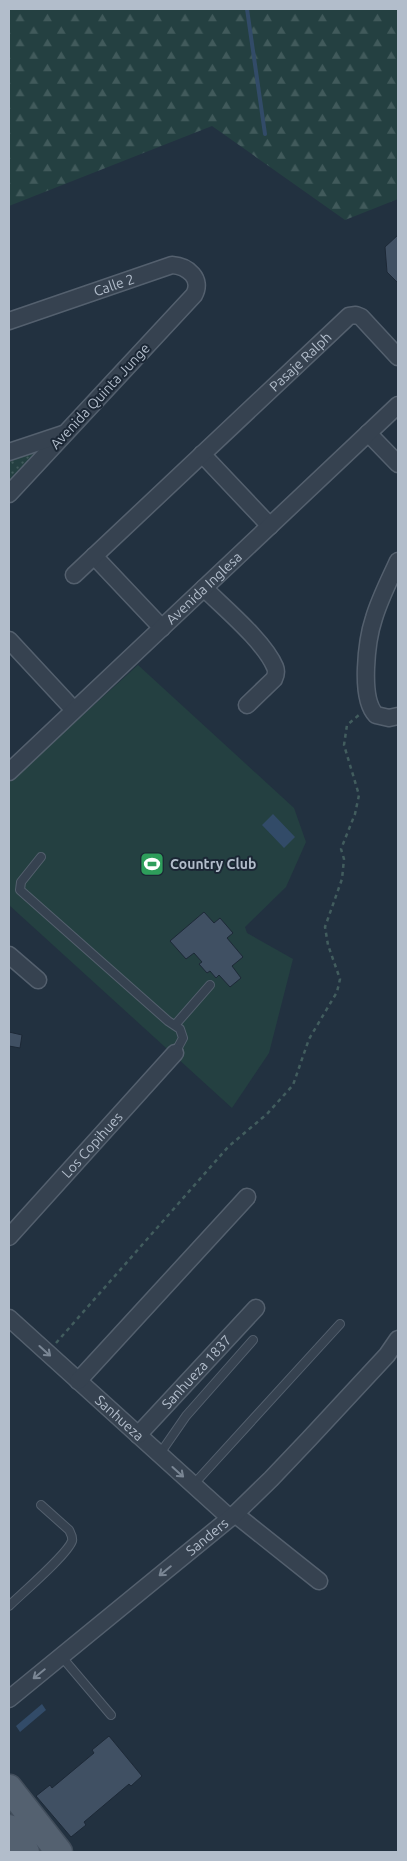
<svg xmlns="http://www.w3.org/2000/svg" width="407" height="1861" viewBox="0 0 407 1861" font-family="Ubuntu,sans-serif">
<defs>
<pattern id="forest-firs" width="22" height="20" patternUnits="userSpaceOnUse" patternTransform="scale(1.25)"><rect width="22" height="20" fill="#244041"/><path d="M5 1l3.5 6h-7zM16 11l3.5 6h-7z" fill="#415a5b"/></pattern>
<pattern id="park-dots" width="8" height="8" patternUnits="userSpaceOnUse" patternTransform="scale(1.25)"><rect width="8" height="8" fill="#244041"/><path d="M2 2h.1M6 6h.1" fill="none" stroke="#415a5b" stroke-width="1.8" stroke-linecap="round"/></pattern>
</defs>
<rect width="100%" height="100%" fill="#223140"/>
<path fill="url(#forest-firs)" d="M9,9H398V199L345,220L212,126L9,206Z"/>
<path fill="url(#park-dots)" d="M40,447L9,481V456Z"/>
<path fill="#244041" d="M138,665L294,808L306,842L286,887L245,927L247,933L293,959L269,1053L232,1108L9,905V782Z"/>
<path fill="#324b68" d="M273,814L295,837L284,848L262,825Z
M42,1704L46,1710L20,1732L16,1726Z"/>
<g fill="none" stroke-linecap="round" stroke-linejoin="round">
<path stroke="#324b68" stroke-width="4" d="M247,9L265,134"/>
</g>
<path fill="#405063" stroke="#1d2937" d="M398,235V283L387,272L385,247Z
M204,912L214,923L220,918L233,933L227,938L243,957L232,966L241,978L230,987L219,975L216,978L210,971L207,973L199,964L202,962L194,953L186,959L170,941Z
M9,1032L22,1035L20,1048L9,1046Z
M109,1736L142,1776L131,1786L129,1784L84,1822L86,1825L71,1837L36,1796L50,1785L52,1788L94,1753L92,1750Z"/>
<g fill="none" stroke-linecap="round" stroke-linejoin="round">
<g stroke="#54606e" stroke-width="10">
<path id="lane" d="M41,857L21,882L20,890L168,1021L180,1029L183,1038L175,1053
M175,1025L210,985
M159,1455L186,1416L253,1340
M193,1485L340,1324
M9,1606C21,1594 67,1555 72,1541C73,1537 71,1534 69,1530L41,1505
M61,1656L111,1715"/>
</g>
<g stroke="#54606e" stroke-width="19">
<g id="street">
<path id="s1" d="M9,321L172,265C188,266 203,279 194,295L9,494"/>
<path d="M368,433L398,464"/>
<path d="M9,452L63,434"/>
<path d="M202,454L270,526"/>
<path d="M94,556L162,628"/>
<path d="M398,561C390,579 380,598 374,618C367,639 359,698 376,715L389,718L398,716"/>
<path id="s2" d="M74,575L349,316L356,315L361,317L398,357"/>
<path d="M204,588C224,608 264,641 275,667C277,672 276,675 274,679L247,705"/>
<path d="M9,640L74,710"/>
<path id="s3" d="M9,772L398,405"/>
<path d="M9,955L38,980"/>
<path id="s4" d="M9,1237L175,1053"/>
<path id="s5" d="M9,1318L230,1518"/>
<path d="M78,1381L247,1197"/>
<path id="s6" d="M138,1435L256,1308"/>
<path d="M235,1514L319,1581"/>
<path id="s7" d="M9,1699L235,1514L271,1479L309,1439L387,1355L398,1339"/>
</g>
</g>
<g stroke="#424e5c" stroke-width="29">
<path id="primary" d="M9,1788L59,1852
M9,1828L26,1852"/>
</g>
<path stroke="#425d5e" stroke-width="2.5" stroke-dasharray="4 4" stroke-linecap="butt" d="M56,1343L228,1147L267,1114L293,1085L309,1039L337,992L340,979L328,945L325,927L342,879L344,859L341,849L355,814L359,795L344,745L347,725L359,715"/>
<use href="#lane" stroke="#364250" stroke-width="8"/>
<use href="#street" stroke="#364250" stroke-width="16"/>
<use href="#primary" stroke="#546170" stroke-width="26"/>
</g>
<defs><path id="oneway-shaft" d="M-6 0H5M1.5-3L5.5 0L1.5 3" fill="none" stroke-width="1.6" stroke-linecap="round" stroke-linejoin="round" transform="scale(1.25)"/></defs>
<g stroke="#7a8694">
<use href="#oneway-shaft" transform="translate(45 1351) rotate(42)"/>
<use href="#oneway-shaft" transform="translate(178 1472) rotate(42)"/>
<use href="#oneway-shaft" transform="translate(165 1571) rotate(141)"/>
<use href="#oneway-shaft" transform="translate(39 1674) rotate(141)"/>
</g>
<defs>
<g id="stadium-square" transform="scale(1.25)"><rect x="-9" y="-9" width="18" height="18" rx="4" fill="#2e9e5b" stroke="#1b2735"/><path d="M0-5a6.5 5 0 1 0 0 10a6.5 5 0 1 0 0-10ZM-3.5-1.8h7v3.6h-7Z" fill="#fff"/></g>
</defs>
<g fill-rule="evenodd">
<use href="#stadium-square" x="152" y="864"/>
</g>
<g text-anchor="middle" stroke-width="4" stroke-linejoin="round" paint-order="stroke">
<g font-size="14" fill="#b2bdcb" stroke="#1b2735">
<text dy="5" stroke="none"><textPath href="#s1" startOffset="111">Calle 2</textPath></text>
<text dy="5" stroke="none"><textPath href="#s2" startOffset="311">Pasaje Ralph</textPath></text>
<text transform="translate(100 396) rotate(-47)" y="5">Avenida Quinta Junge</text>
<text dy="5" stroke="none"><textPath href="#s3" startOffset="268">Avenida Inglesa</textPath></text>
<text dy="5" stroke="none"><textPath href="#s4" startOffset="124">Los Copihues</textPath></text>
<text dy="5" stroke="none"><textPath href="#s6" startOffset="86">Sanhueza 1837</textPath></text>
<text dy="5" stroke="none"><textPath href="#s5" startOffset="149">Sanhueza</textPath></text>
<text dy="5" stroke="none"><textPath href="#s7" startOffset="256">Sanders</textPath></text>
</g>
<g font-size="14" font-weight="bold" fill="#b2bdcb" stroke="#1b2735" text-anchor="start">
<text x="170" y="869">Country Club</text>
</g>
</g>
<rect width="407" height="1861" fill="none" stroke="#b2bdcb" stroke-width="20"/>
</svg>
